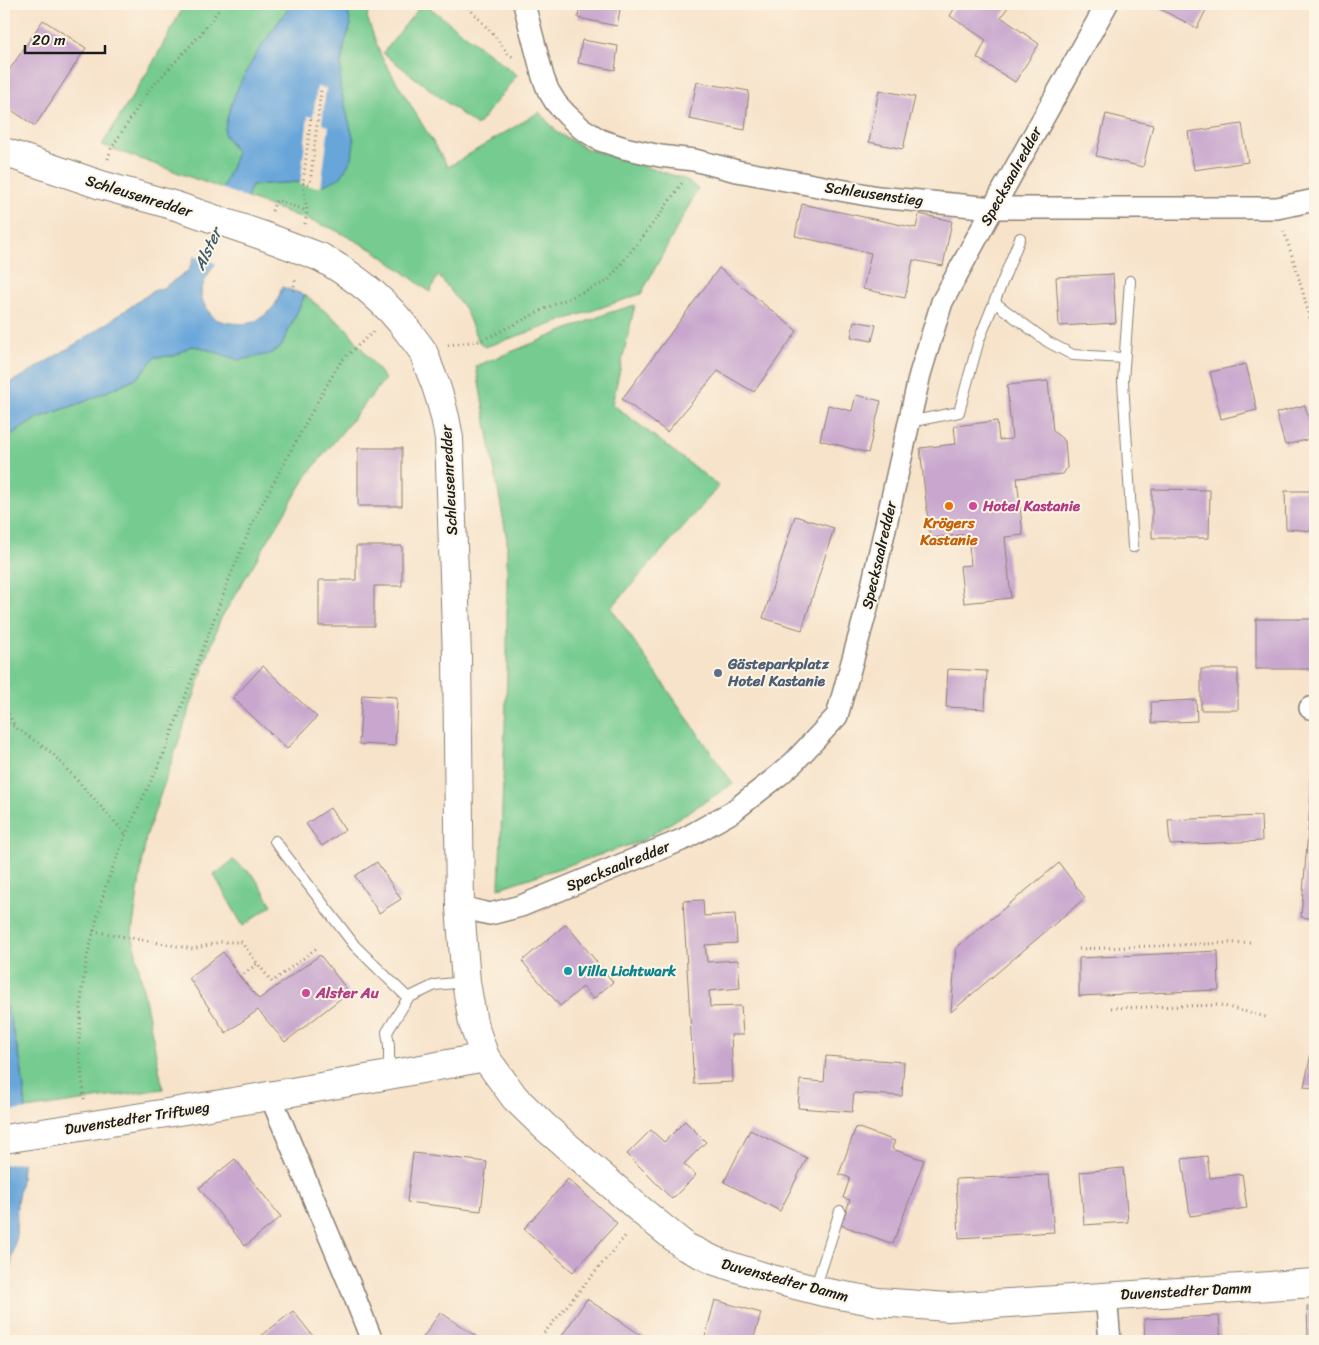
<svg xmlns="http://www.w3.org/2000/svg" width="1319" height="1345" viewBox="0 0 1319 1345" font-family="Sriracha,sans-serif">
<rect width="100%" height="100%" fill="#fcf5e5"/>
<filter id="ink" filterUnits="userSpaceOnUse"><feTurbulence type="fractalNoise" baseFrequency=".02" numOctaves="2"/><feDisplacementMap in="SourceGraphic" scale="10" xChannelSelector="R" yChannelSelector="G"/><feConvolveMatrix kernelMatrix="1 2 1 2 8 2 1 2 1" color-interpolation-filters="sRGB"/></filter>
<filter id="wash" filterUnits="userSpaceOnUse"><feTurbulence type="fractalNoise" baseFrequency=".0096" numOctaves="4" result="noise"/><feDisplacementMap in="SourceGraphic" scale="20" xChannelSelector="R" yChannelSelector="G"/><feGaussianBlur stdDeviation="1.12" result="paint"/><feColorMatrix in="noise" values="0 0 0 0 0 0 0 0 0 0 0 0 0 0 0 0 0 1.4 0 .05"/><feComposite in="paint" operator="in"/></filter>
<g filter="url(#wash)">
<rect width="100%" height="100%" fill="#f7e3ca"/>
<path fill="#74cb90" stroke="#487456" d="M185,4H292L272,30L224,134L236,151L235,158L223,189L102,145L150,68Z
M344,4H371L367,17L381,56L448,167L539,112L558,133L585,148L685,179L698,189L641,294L485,347L478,341L465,309L438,275L430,292L375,251L331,228L247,198L252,185L299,182L324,185L354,141L340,87L341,63L345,42L351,25L348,13Z
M422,4H425L517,75L477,126L383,53Z
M305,295L347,329L385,379L308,474L220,620L146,837L132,933L163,1089L26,1109L21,1064L4,995V439L38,418L84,402L138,377L155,357L174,356L191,346L200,347L213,352L281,347Z
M635,305L612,404L719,486L611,608L733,784L642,841L499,888L507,673V540L476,366L608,313Z
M233,860L254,876L272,905L243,926L214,875Z"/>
<path fill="#68a6da" stroke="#42617b" d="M292,4H344L348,13L351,25L345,42L341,62L340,87L354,141L352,158L341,177L324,185L299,182L252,185C242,211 229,237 216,262C211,271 202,282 201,293C201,301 209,315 216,319C223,323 243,325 250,323C258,321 270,312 275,305C278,300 280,293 282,287L305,295L281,347L270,354L239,360L200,347L191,346L174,356L155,357L138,377L84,402L38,418L4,439V385L21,377L87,337L153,291L163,288L189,270L235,158L236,151L224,134C231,85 263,42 292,4Z
M4,995L21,1064L26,1109L21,1180L17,1202L16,1237L4,1303Z"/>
<path fill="#f7e3ca" d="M317,87L326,88L322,124L329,126L321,187L300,185L308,116H313Z
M221,188L249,199L218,264L192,255Z
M29,1109L25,1162L4,1165V1112Z"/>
<g id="blocks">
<path fill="#c8a6ce" d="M580,4H621L617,26L578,18Z
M957,4H1010L1001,17L1039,44L1015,82L977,58L986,40L950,16Z
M1162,4H1209L1197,28L1160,9Z
M43,20L86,48L35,126L4,105V78Z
M582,40L618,46L615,70L578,63Z
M697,82L749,91L745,130L689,119Z
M879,90L915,97L903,149L869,142Z
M1106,114L1153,125L1143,167L1096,156Z
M1242,124L1248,162L1194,170L1188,132Z
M802,204L916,228L919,214L952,221L943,266L913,260L905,298L863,289L871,253L795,236Z
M719,268L797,331L754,392L718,371L667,432L622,399Z
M1113,274L1116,323L1059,326L1056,277Z
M854,321L876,325L872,341L851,337Z
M1246,364L1257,410L1221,419L1210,372Z
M1048,381L1053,431L1065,441L1067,468L1063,474L1017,478L1023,535L1005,537L1011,598L964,603L960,566L971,565L968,534L930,538L920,448L956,444L954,426L997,421L999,440L1012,439L1007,385Z
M856,395L881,401L868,453L820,440L828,405L852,411Z
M1305,405L1314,438L1285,445L1276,413Z
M358,448H402V506H358Z
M1152,489L1210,490L1209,538H1152Z
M1285,491H1315V531L1286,529Z
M795,516L834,528L802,630L763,618Z
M356,546H402V586H374V626H319V580H356Z
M1256,619H1312V669H1256Z
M263,666L317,717L287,749L233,698Z
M948,669L987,671L985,709L946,707Z
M1201,669H1238V710H1201Z
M362,695L397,697L395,746L359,744Z
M1196,700L1197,721L1152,723L1151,702Z
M1314,758H1315V919L1301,917Z
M330,808L345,830L322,846L306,824Z
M1261,816L1262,841L1170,845L1168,820Z
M377,862L401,899L379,913L355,876Z
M1059,863L1085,898L951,1012L956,948Z
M703,900L704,916L735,914L737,943L705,945L707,962L738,960L740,988L709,991L710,1007L741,1006L743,1035H731L733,1082L694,1084L683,901Z
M566,924L613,982L593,999L583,987L560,1006L522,961Z
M1218,951L1219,990L1079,996V958Z
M223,952L240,977L259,999L320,955L349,992L285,1042L258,1010L226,1033L189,978Z
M1313,1044H1315V1088L1304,1087Z
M826,1056L904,1062L902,1096L854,1093L852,1112L798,1108L800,1080L824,1082Z
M685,1121L706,1142L684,1164L696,1175L672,1199L627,1154L651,1130L664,1142Z
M856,1127L895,1141L892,1149L924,1160L893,1244L841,1225L850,1200L843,1198L850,1178L839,1174Z
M750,1130L807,1158L780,1211L724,1182Z
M413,1153L487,1162L481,1211L407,1202Z
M1207,1156L1210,1178L1242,1174L1247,1208L1190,1216L1182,1159Z
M235,1159L281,1217L245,1246L199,1188Z
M1123,1168L1128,1222L1084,1225L1080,1172Z
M1049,1175L1054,1232L959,1238L956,1179Z
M568,1179L617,1223L573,1272L524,1229Z
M587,1299L650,1341H568L561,1337Z
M715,1300L761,1313L753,1341H749L729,1336L728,1341H704Z
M1307,1306H1315V1338H1308Z
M293,1311L317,1341H257L256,1340Z
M440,1312L483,1341H421Z
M1219,1316L1221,1341H1145L1144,1319Z"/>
</g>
</g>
<g filter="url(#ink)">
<use href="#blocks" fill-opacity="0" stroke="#8a8073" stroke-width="1"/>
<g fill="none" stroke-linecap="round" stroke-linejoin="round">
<g stroke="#8a8073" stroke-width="12">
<path id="lane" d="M1130,281L1123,381L1133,547
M994,302L1048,342L1073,355L1124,358
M909,422L959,412L979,340L1020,238
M275,841L355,946L408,998
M389,1074V1046L387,1032L408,998L435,985L465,982
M815,1289L840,1211"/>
</g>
<g stroke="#8a8073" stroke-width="24">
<path id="street" d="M524,4L543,77L548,90L556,103L567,115L581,128L600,140L624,148L660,156L694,160L737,171L878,197L993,208H1277L1315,200
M1310,708H1315
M460,907L490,914L521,906L684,839L732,812L778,776L794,762L837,716L867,608L920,374L942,302L993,208L1107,4
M270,1095L352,1290L372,1341
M1106,1296L1110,1341"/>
</g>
<g stroke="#8a8073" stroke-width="30">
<path id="secondary" d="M4,152L101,185L176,206
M320,257C355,276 387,302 410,334C414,339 418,344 422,350C425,355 427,362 429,368C439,391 445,413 449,438L457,657L460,907L466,982L473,1023L485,1057L515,1098L545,1127L644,1213L686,1247L715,1261L768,1278L823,1292L878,1302L948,1307L1315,1283
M4,1139C164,1114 325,1088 485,1057"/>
</g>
<path stroke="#8a8073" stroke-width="3" stroke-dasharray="1 4" stroke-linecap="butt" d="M465,4L494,35L508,54L513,57
M108,159L111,149L149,90L200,35L223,4
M303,183L310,184L321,90
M272,211L276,200L307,211
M305,224L307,211L303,183L311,116
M1284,231L1296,268L1315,336
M293,291L296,277
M448,345L478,341L487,338L553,305L608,281L661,213L682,183
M4,705L15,727
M4,721L15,727L52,753L126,834
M93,931L193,949L220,942H241L272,982L318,947
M1079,949L1251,942
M240,977L258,963
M1111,1008L1220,1005L1266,1017
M84,1099L79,1046L82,990L87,957L105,888L126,834L165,751L229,579L256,515L321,395L341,361L374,331
M540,1341L539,1339L627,1234"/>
<use href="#lane" stroke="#fff" stroke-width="10"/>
<use href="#street" stroke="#fff" stroke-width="21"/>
<use href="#secondary" stroke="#fff" stroke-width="28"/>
<g stroke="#8a8073" stroke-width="30" stroke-linecap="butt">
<path id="secondary-bridge" d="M176,206L264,236L320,257"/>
</g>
<use href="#secondary-bridge" stroke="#fff" stroke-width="28"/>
</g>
</g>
<circle fill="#e8710a" stroke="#fcf5e5" stroke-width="2" cx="949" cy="506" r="5"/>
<g fill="#d1479c" stroke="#fcf5e5" stroke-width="2">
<circle cx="973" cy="506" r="5"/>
<circle cx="306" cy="993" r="5"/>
</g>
<circle fill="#5c6f8a" stroke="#fcf5e5" stroke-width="2" cx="718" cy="673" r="5"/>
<circle fill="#0f9aa8" stroke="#fcf5e5" stroke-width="2" cx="568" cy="971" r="5"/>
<g text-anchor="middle" stroke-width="4" stroke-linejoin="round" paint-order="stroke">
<g font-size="15" fill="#1c1c1c" stroke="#fcf5e5">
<text transform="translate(1011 176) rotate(-61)" y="5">Specksaalredder</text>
<text transform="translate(874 194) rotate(8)" y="5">Schleusenstieg</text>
<text transform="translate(139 196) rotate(17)" y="5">Schleusenredder</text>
<text transform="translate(449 480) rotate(-93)" y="5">Schleusenredder</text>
<text transform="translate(879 555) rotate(-77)" y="5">Specksaalredder</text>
<text transform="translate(618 866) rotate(-22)" y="5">Specksaalredder</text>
<text transform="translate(137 1118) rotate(-9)" y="5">Duvenstedter Triftweg</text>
<text transform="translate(785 1280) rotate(15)" y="5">Duvenstedter Damm</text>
<text transform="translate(1186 1291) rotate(-3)" y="5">Duvenstedter Damm</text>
</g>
<g font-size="15" font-weight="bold" fill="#b23c85" stroke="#fcf5e5" text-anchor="start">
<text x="983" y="511">Hotel Kastanie</text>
<text x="316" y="998">Alster Au</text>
</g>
<g font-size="15" font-weight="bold" fill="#c56008" stroke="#fcf5e5">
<text x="949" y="528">Krögers<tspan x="949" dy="17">Kastanie</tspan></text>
</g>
<g font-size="15" font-weight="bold" fill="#4e5e75" stroke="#fcf5e5" text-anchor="start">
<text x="728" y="669">Gästeparkplatz<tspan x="728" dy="17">Hotel Kastanie</tspan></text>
</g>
<g font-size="15" font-weight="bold" fill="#0d838f" stroke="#fcf5e5" text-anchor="start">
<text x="578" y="976">Villa Lichtwark</text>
</g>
<g font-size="16" font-style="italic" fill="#3e5a71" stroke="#fcf5e5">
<text transform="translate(207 249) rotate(-65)" y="6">Alster</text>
</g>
</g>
<rect width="1319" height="1345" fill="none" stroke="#fcf5e5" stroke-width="20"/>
<path d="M25 45v8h80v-8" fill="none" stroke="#1c1c1c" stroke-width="2.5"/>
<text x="32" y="45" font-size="15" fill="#1c1c1c" stroke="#fcf5e5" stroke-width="4" paint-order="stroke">20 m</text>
</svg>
